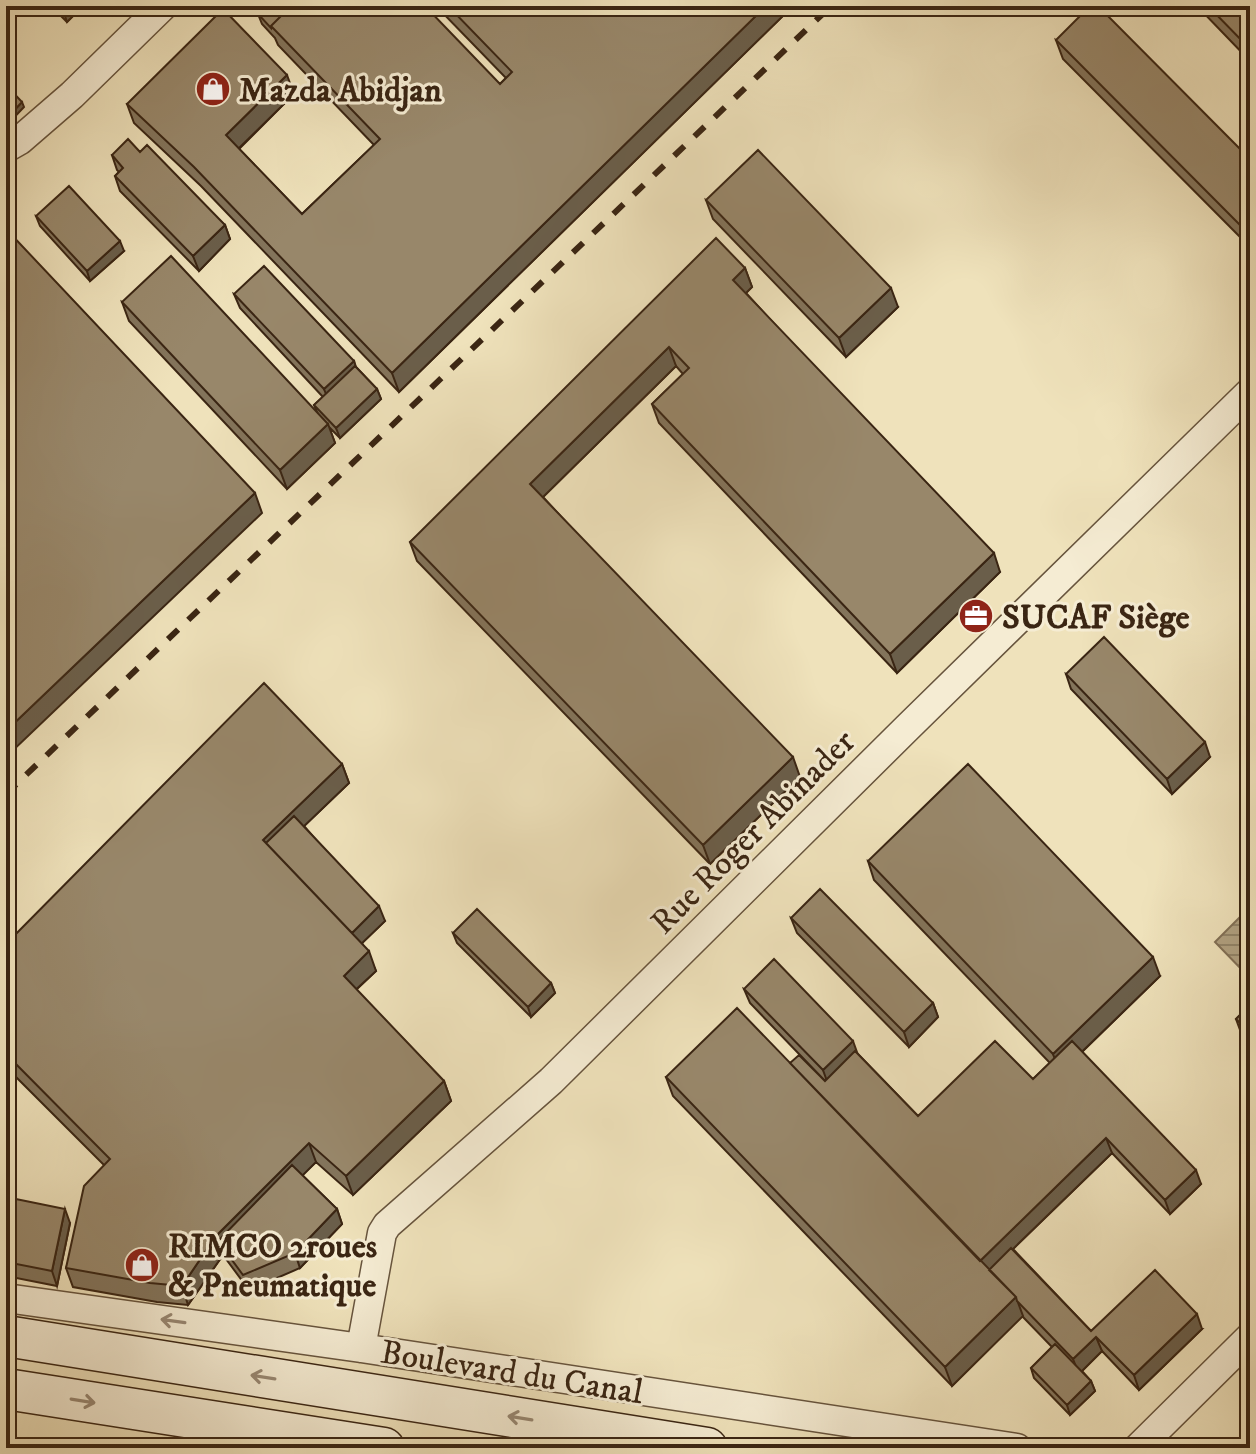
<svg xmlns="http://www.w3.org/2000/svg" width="1256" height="1454" viewBox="0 0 1256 1454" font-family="'IM FELL DW Pica',serif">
<defs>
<pattern id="water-rules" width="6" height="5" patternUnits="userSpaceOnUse" patternTransform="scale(2)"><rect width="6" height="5" fill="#b1a282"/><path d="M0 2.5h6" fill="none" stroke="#918469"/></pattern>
</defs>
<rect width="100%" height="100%" fill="#efe2bb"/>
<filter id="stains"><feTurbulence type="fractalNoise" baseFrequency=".0025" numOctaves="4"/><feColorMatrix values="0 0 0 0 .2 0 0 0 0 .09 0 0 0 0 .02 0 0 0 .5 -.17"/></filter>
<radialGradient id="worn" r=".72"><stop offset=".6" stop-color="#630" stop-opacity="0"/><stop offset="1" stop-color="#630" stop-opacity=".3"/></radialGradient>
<path fill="url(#water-rules)" stroke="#817056" stroke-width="2" d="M1250,907V972L1247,975L1215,942Z"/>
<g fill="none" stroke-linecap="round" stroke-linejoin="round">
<g stroke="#67543d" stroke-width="31">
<path id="street" d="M6,148L20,140L72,95L163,6
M6,1298L361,1348L1017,1448
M361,1348L382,1233L387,1225L551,1081L907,728L1250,392
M1138,1448L1250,1337"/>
</g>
<g stroke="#3a2513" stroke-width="43">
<path id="secondary" d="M6,1336L707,1448
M6,1389L384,1448"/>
</g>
<use href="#street" stroke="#f5ecd3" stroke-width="28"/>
<use href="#secondary" stroke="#f5ecd3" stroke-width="40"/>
<path stroke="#3a2513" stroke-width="6" stroke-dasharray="14 14" stroke-linecap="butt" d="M6,794L831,6"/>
</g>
<path fill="#83745b" stroke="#3a2513" stroke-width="2" d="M51,6H83L67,22Z
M436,6H793L399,392L201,186L134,123L127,104L294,94L239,149L302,214L374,145L278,45L275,38L262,24L258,14L500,84L506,78Z
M1197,6H1250V61Z
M1056,40L1250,159V247L1063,59Z
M140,152L225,225L230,239L199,271L120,191L115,176L119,172L117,170L112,155Z
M706,200L898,307L846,357L713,219Z
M36,216L124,251L90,281L40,226Z
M745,268L752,287L746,293L1000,572L897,673L659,423L652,404L683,374L676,366L543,497L800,777L710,864L417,561L410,542Z
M234,294L354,361L355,366L377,389L381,399L340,438L329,427L335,443L287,489L129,321L122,302L317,412L314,405L323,397L240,308Z
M1066,674L1210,757L1172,794L1071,689Z
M342,764L349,783L304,826L385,921L362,943L376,971L356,990L444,1081L451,1101L353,1195L316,1162L302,1175L337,1209L342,1224L300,1268L249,1290L223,1255L188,1305L157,1302L73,1287L66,1268L104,1165L6,1067V944Z
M868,861L1160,976L1082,1052L1201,1184L1170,1214L1112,1153L1013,1249L1091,1331L1202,1329L1139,1390L1102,1351L1082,1371L1091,1381L1095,1391L1070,1415L1034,1378L1031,1368L1052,1347L1022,1316L952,1386L673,1096L666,1077L790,1063L825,1081L750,1003L744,989L857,1053L918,1116L1033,1079L1050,1063L874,880Z
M791,918L933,1003L938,1017L909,1047L797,933Z
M453,933L551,983L555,993L531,1017L457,943Z
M1250,1005V1045L1243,1038L1236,1019Z
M6,1197L70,1223L57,1286L6,1276Z"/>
<path fill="#6a5e4a" stroke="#3a2513" stroke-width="2" d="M63,6H83L67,22L62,7Z
M766,6H793L399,392L392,373Z
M287,75L294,94L233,154L226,135Z
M22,102L24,107L6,126V119Z
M225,225L230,239L199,271L193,256Z
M1250,225V244L1245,230Z
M120,241L124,251L90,281L87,271Z
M745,268L752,287L740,299L733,280Z
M891,288L898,307L846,357L839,338Z
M669,347L676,366L537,503L530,484Z
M354,361L359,376L330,404L324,389Z
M377,389L381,399L340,438L336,428Z
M328,424L335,443L287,489L280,470Z
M255,493L262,513L6,757V731Z
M994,553L1000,572L897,673L890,654Z
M1205,742L1210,757L1172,794L1167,779Z
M793,757L800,777L710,864L703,845Z
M342,764L349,783L275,854L263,840Z
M379,906L385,921L356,949L351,934Z
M369,951L376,971L350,995L344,976Z
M1153,957L1160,976L1060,1073L1053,1054Z
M551,983L555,993L531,1017L528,1007Z
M933,1003L938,1017L909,1047L904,1032Z
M853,1041L858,1055L828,1084L823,1070Z
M444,1081L451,1101L353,1195L346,1176Z
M1106,1138L1112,1153L985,1276L979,1262Z
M309,1143L316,1162L226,1252L218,1241L223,1255L188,1305L182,1286L216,1236Z
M1196,1170L1201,1184L1170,1214L1165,1200Z
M65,1209L70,1223L57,1286L52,1271Z
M337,1209L342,1224L300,1268L295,1253Z
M1016,1297L1023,1316L952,1386L945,1367Z
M1197,1314L1202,1329L1139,1390L1134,1375Z
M1096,1337L1102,1351L1079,1374L1073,1359Z
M1091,1381L1095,1391L1070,1415L1067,1405Z"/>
<path fill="#98876a" stroke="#3a2513" stroke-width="2" d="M266,6H291L271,26V28L258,14Z
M291,6H425L500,84L512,72L448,6H766L392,373L194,167L127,104L223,9L287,75L226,135L302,214L380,139L271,26Z
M1090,6H1098L1250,159V225L1245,230L1056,40Z
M1208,6H1250V49Z
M6,85L22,102L6,119Z
M128,139L140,152L147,145L225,225L193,256L115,176L123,168L112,155Z
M758,150L891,288L839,338L706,200Z
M69,186L120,241L87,271L36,216Z
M7,230L255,493L6,731V231Z
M716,238L745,268L733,280L994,553L890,654L652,404L689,368L669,347L530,484L793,757L703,845L410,542Z
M171,256L328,424L280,470L122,302Z
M264,266L354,361L324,389L234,294Z
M355,366L377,389L336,428L314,405Z
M1104,637L1205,742L1167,779L1066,674Z
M264,683L342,764L263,840L369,951L344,976L444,1081L346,1176L309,1143L216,1236L182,1286L150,1283L66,1268L84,1186L110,1159L6,1054V944Z
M968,764L1153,957L1053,1054L868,861Z
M294,816L379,906L352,933L266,843Z
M820,889L933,1003L904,1032L791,918Z
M477,909L551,983L528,1007L453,933Z
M774,959L853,1041L823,1070L744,989Z
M1250,1005V1033L1236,1019Z
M737,1008L1016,1297L945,1367L666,1077Z
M995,1041L1033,1079L1072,1041L1196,1170L1165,1200L1106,1138L980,1261L790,1063L799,1055L825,1081L855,1051L918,1116Z
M292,1165L337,1209L295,1253L243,1275L218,1241Z
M6,1197L65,1209L52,1271L6,1262Z
M1011,1248L1091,1331L1155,1270L1197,1314L1134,1375L1096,1337L1073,1359L1017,1301L1016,1297L989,1270Z
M1055,1344L1091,1381L1067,1405L1031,1368Z"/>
<defs><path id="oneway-shaft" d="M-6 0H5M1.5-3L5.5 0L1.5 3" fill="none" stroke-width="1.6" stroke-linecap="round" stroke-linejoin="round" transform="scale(2)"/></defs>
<g stroke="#988873">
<use href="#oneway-shaft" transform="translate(173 1321) rotate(-172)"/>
<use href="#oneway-shaft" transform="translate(263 1377) rotate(-171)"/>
<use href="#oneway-shaft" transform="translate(83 1401) rotate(9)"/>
<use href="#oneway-shaft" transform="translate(520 1418) rotate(-171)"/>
</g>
<defs>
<g id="shop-disc" transform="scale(1.8)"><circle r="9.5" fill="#8f2418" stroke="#f5ecd3"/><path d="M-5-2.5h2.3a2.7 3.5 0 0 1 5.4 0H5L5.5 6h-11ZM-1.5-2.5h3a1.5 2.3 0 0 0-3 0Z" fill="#fff"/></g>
<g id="office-disc" transform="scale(1.8)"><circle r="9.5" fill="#8f2418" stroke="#f5ecd3"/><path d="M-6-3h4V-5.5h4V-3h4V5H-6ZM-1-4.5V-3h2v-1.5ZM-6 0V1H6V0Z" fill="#fff"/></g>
</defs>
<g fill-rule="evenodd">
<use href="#shop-disc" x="213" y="89"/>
<use href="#office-disc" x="976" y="616"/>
<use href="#shop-disc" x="142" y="1265"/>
</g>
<g text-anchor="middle" stroke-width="6" stroke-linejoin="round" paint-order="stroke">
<g font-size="34" font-weight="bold" fill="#3a2513" stroke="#f5ecd3" text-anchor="start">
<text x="239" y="101">Mazda Abidjan</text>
<text x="1002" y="628">SUCAF Siège</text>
<text x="168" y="1257">RIMCO 2roues<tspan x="168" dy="39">&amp; Pneumatique</tspan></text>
</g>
<g font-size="34" fill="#3a2513" stroke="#f5ecd3">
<text transform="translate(752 831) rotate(-45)" y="12">Rue Roger Abinader</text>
<text transform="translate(512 1371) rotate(9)" y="12">Boulevard du Canal</text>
</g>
</g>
<rect width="1256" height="1454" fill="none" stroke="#efe2bb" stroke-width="32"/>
<rect x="8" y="8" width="1240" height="1438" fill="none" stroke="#3a2513" stroke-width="4"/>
<rect x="16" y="16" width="1224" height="1422" fill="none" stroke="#3a2513" stroke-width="2"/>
<rect width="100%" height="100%" filter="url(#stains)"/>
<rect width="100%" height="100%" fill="url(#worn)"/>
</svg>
